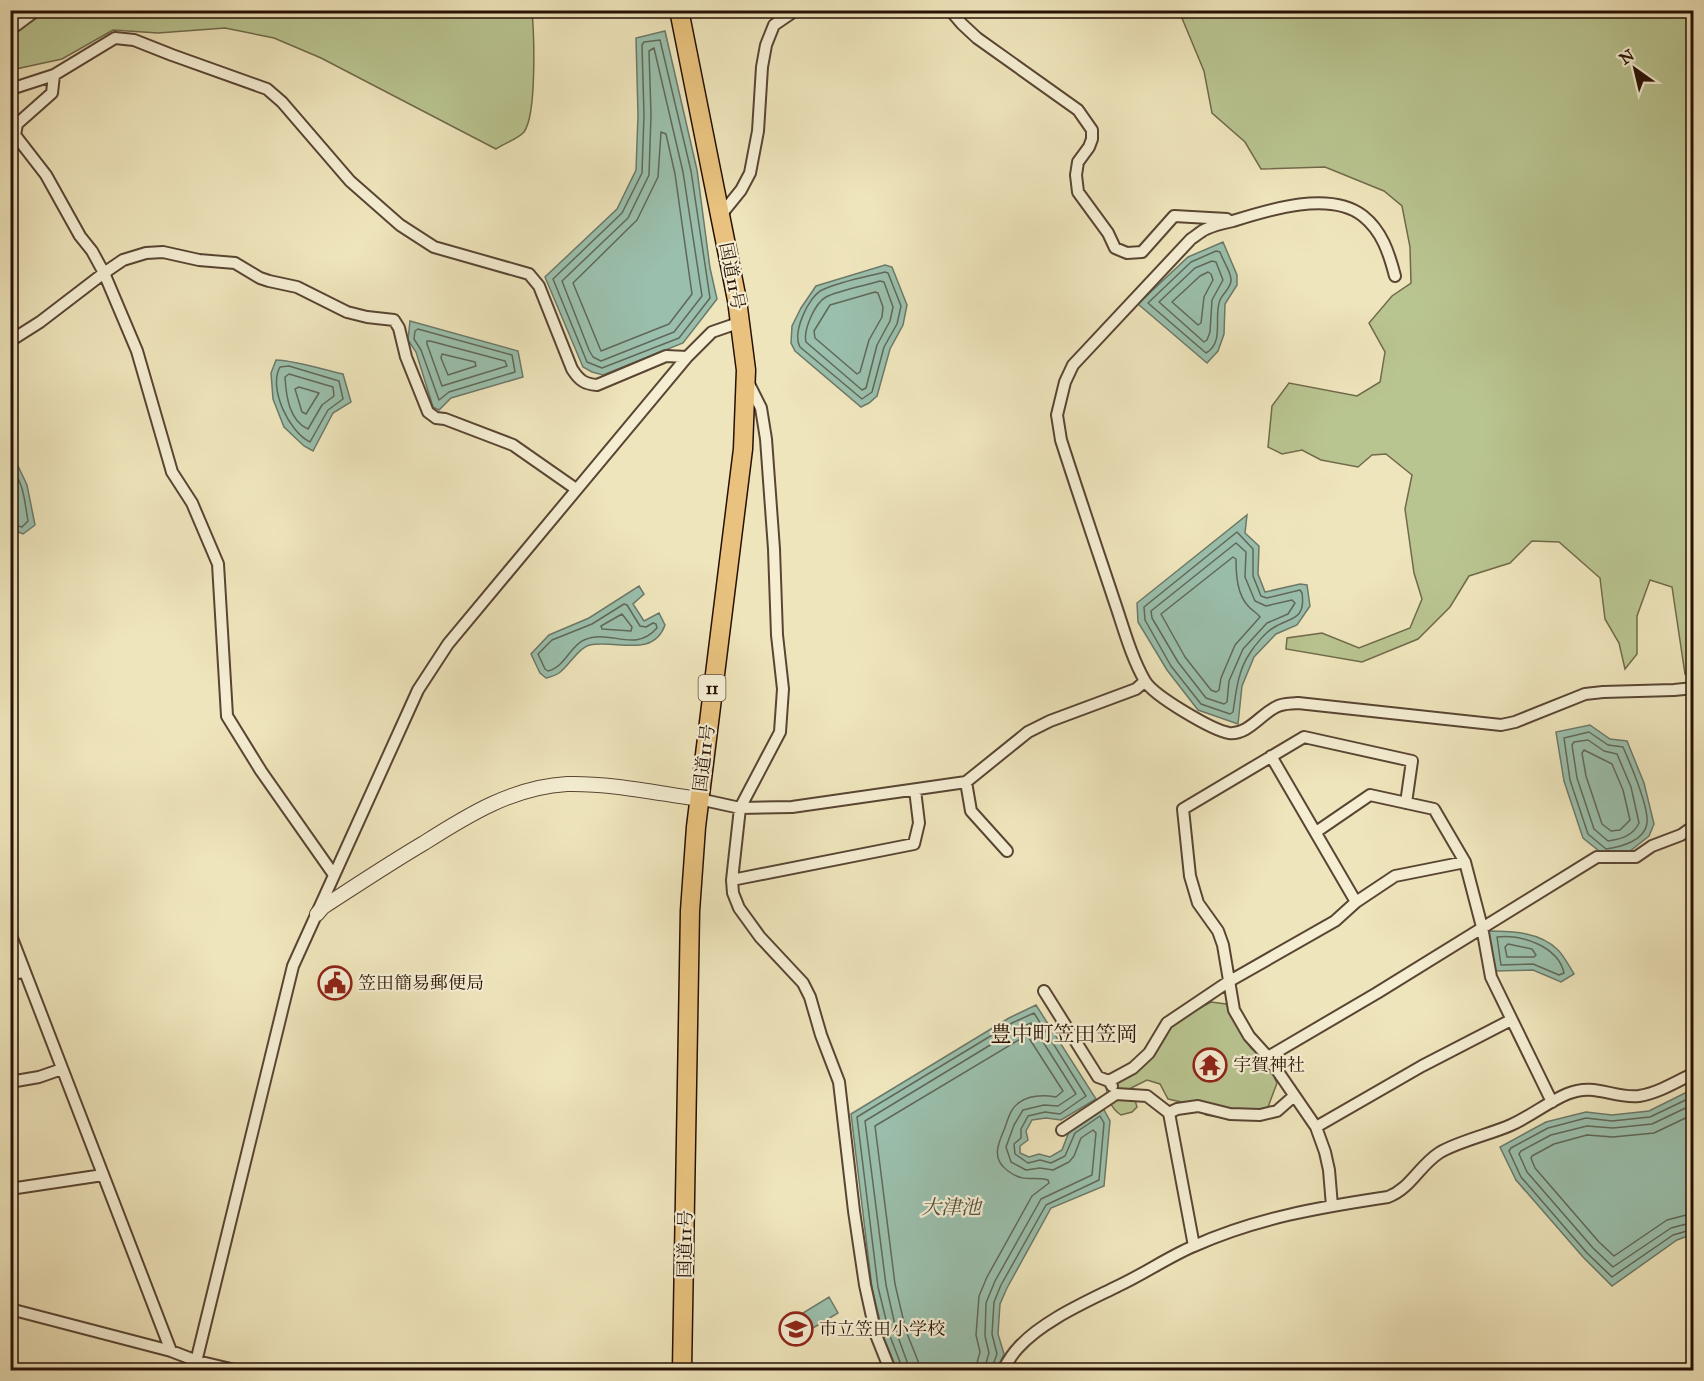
<svg xmlns="http://www.w3.org/2000/svg" width="1704" height="1381" viewBox="0 0 1704 1381" font-family="'IM FELL Great Primer','Noto Serif JP',serif">
<rect width="100%" height="100%" fill="#efe5bc"/>
<filter id="stains"><feTurbulence type="fractalNoise" baseFrequency=".00333" numOctaves="4"/><feColorMatrix values="0 0 0 0 .2 0 0 0 0 .09 0 0 0 0 .02 0 0 0 .5 -.17"/></filter>
<radialGradient id="worn" r=".72"><stop offset=".6" stop-color="#630" stop-opacity="0"/><stop offset="1" stop-color="#630" stop-opacity=".3"/></radialGradient>
<path fill="#b9c591" stroke="#706a4b" stroke-width="1.5" d="M10,11H532C534,34 537,114 524,132C518,139 503,144 496,149L321,58L274,38L225,28L158,33L113,30L62,59L11,70Z
M1179,11H1693V671L1685,674L1672,587L1650,580L1637,616V654L1625,669L1619,643L1605,619L1600,578L1559,542L1532,541L1510,563L1469,576L1450,607L1418,639L1362,662L1286,649L1287,638L1322,633L1359,648L1410,628L1422,599L1414,573L1405,509L1412,475L1386,454L1372,455L1358,467L1321,460L1302,450L1282,454L1268,447L1272,406L1289,383L1357,396L1380,382L1385,352L1369,323L1392,296L1411,283L1410,247L1402,206L1384,191L1325,167L1261,169L1245,142L1212,113L1204,71Z
M1211,1002L1226,1004L1251,1048L1266,1060L1277,1083L1268,1107L1248,1119L1224,1118L1206,1115L1186,1103L1168,1099L1160,1084L1147,1080L1129,1089V1093L1135,1100L1137,1107L1132,1112L1121,1115C1108,1106 1105,1091 1107,1076L1126,1068L1171,1024Z"/>
<path fill="#9abfac" stroke="#6c7969" stroke-width="1.5" d="M665,31L697,170L710,268L717,299L683,343L603,375L592,372L583,367L545,277L617,209L636,170L638,115L636,38Z
M1223,242L1237,275V285L1225,304L1224,334L1218,351L1207,363L1138,304L1188,257Z
M885,265L892,267L907,305L903,325L890,349L877,396L869,403L861,407L795,351L791,343L792,326L801,308L816,286Z
M410,321L518,351L523,377L451,398L439,410L433,407L416,352L408,340Z
M276,360C298,361 321,369 343,374L351,402L333,413L313,451L304,446L284,427L273,399L271,373Z
M10,463L18,466L27,485L35,525L23,534L11,529Z
M1247,515L1245,533L1259,546L1258,574L1265,592L1300,584L1307,585L1310,606L1297,625L1276,634L1254,657L1242,686L1238,724L1198,710L1167,670L1138,622L1137,603Z
M639,586L644,594L633,604L644,621L659,613L665,625C653,659 615,639 590,645C578,648 569,666 559,673C555,676 550,677 546,678L540,673L531,654L549,635L589,618Z
M1590,725L1610,739L1627,741L1644,783L1654,824L1649,836L1630,851L1604,855L1583,838L1564,781L1556,732Z
M1489,931C1512,931 1540,932 1558,950C1564,956 1569,966 1574,974L1561,982L1533,970L1494,971Z
M1036,1005L1096,1099L1061,1120L1046,1118L1032,1120L1026,1131L1028,1140L1020,1146V1153L1029,1157L1039,1154L1050,1157L1062,1150L1070,1129L1102,1106L1110,1121L1104,1186L1051,1208L1007,1288L1000,1304L998,1334L1004,1354L996,1370H897L884,1338L872,1288L851,1114L1009,1018Z
M1693,1089V1234L1677,1240L1612,1286L1583,1257L1516,1180L1500,1147L1546,1122L1586,1112L1612,1115L1649,1111Z
M829,1297L838,1313L813,1328L803,1313Z"/>
<g fill="none" stroke-linecap="round" stroke-linejoin="round">
<path stroke="#606858" stroke-width="1.5" d="M660,40L691,171L710,298L679,338L602,368L587,362L553,279L622,213L642,173L644,115L642,45L644,42Z
M654,48L683,172L702,296L674,332L601,361L593,357L589,350L562,281L628,218L649,175L651,115L649,51Z
M661,132L666,134L675,174L692,294L669,324L601,351L573,283L637,220L658,177Z
M1216,251L1220,252C1223,261 1230,270 1231,279C1232,287 1223,293 1220,300C1213,317 1225,342 1206,353L1148,303L1191,262Z
M1212,261L1216,262L1223,280L1212,300L1210,332L1207,340L1204,342L1159,302L1195,268Z
M885,272L888,273L901,306L897,324L884,347L872,392L862,399L800,347C792,333 808,297 822,290C841,281 865,277 885,272Z
M1208,272L1211,274L1213,280L1204,297L1201,323L1198,325L1172,302L1200,276Z
M880,281L884,282L893,307L890,321L877,345L866,388L862,390L806,342C803,330 815,303 826,297C836,291 867,285 880,281Z
M875,292L878,293L883,307L882,317L869,340L860,372L857,374L815,338L814,331L830,305Z
M418,329L512,355L515,372L449,392L439,400L421,350L414,339L415,331Z
M427,341H430L505,361L507,366L442,386L427,344Z
M442,354L475,362L476,366L448,375L441,358Z
M289,366L339,381L343,399L328,410L310,442C289,432 268,388 280,367Z
M289,374L333,387L334,396L322,405L308,429C289,421 286,395 285,377Z
M299,387L319,393L306,414L302,412L295,389Z
M10,469C24,479 25,505 28,521L22,527L10,524
M1237,532L1253,549V576L1261,596L1267,598L1300,590L1302,593C1306,621 1290,617 1273,628C1265,633 1255,645 1250,653C1238,670 1236,692 1233,712L1230,714L1201,704L1171,666L1145,620L1144,607Z
M1236,543L1246,552L1245,577L1255,601L1266,606L1292,600L1295,603L1288,614L1267,623L1243,649L1229,681L1227,702L1224,704L1206,698L1178,662L1152,618L1151,611Z
M1233,557L1236,559C1236,575 1237,595 1249,607C1253,611 1257,613 1260,617L1235,645L1221,678L1219,690L1216,692L1211,690L1185,657L1161,614Z
M624,604L627,605L640,626L646,627L653,623L656,624L657,628C634,654 610,628 584,640C570,646 565,667 548,671L545,669L538,654L552,640L592,624Z
M622,614L632,627L631,631L602,629L601,626Z
M1589,732L1608,745L1623,747C1630,763 1649,807 1647,823C1645,841 1620,847 1606,849L1588,834L1570,780L1564,738Z
M1588,740L1604,751L1617,754L1631,787L1639,823C1633,836 1621,839 1608,841L1594,829L1577,778L1572,745L1574,742Z
M1584,750L1612,764L1623,790L1630,820L1620,830L1611,831L1602,824L1586,776L1582,753Z
M1497,937C1521,934 1558,946 1564,973L1559,975L1533,964L1501,965Z
M1508,944L1532,949L1536,955L1534,957H1507L1505,947Z
M1694,1096L1650,1117L1612,1121L1586,1118L1548,1128L1511,1148L1509,1151L1521,1177L1587,1253L1612,1277L1673,1235L1694,1229
M1694,1104L1652,1124L1613,1128L1587,1126L1551,1135L1521,1151L1519,1154L1527,1172L1593,1248L1613,1267L1671,1228L1694,1222
M1694,1114L1654,1133L1613,1137L1587,1135L1554,1144L1532,1156L1531,1158L1535,1168L1599,1242L1614,1256L1667,1220L1694,1213
M903,1370L890,1336L878,1287L857,1117L1012,1023L1034,1013L1086,1096L1060,1114L1045,1112L1028,1116L1021,1129V1138L1014,1144L1015,1154L1028,1163L1040,1160L1051,1163L1065,1156L1075,1133L1100,1116L1104,1123L1099,1180L1046,1205L1001,1285L994,1302L992,1334L997,1354L991,1370
M910,1370L897,1334L886,1285L865,1121L1015,1030L1031,1023L1076,1094L1058,1106L1044,1105L1023,1110L1014,1125L1006,1147L1011,1162L1026,1170L1040,1168L1053,1170L1069,1162L1074,1156L1081,1138L1093,1130L1096,1133L1092,1175L1041,1199L995,1281L986,1303L985,1336L989,1353L984,1370
M919,1370L918,1361L906,1331L895,1284L875,1126L1027,1035L1063,1091L1056,1097C1045,1095 1030,1095 1020,1102C1010,1108 1008,1120 1004,1130C998,1144 991,1159 1008,1171C1024,1183 1032,1176 1048,1180L1049,1183L1032,1196L987,1277L979,1296L976,1335L980,1352L975,1370"/>
<g stroke="#594533" stroke-width="14">
<path id="minor" d="M661,10L679,12
M950,10L962,24L977,38L1078,110L1092,130V139L1089,147L1078,162L1076,175L1078,192L1108,233L1115,248L1127,253L1142,252L1174,216L1227,219
M10,30L37,10
M54,75L52,93L17,124L15,135L46,175L80,236L92,251L104,273L137,351L172,472L192,503L218,564L227,716L261,771L334,875
M10,85L17,87L54,75L115,38L134,40L172,55L267,89L282,102L350,181L400,225L434,247L529,274L539,286L572,369C579,380 584,384 597,385L666,356L687,357
M720,216L741,190L750,173L758,131L762,67L766,45L774,25L796,10
M1395,276C1389,253 1382,231 1363,216C1330,190 1268,210 1233,221C1224,223 1214,225 1206,229C1201,231 1196,236 1191,239L1073,365L1065,382L1057,415L1061,440C1078,493 1096,546 1114,600C1123,626 1131,657 1145,681C1154,696 1212,730 1229,733C1248,735 1261,714 1276,707C1283,703 1290,704 1298,703L1501,725L1515,722L1585,694L1603,692L1674,690L1694,688
M10,341L40,322L104,273L123,260L146,253L163,252L199,260L235,263L260,278L269,281L297,287L347,312L367,317L394,320L399,328L406,357L428,412L436,418L445,419L513,445L576,489
M749,384L761,408L766,439L774,549L777,635L783,689L780,732L740,808L732,880L733,893L739,908L760,937L803,983L810,997L821,1035L839,1082L854,1211L865,1285L876,1335L890,1370
M1271,756L1356,902
M966,782L971,811L1007,851
M699,799L740,808L792,807L966,782L1028,732L1050,721L1136,689L1145,681
M1316,832L1370,795L1434,809L1465,862L1482,927L1491,977L1552,1102
M732,880L914,844L919,823L915,790
M10,933L171,1351
M10,974L24,972
M1044,991L1098,1077L1109,1081L1112,1086
M1268,1057L1377,993L1597,857H1636L1652,846L1681,835L1694,826
M1109,1081L1133,1068L1149,1053L1167,1023L1228,982L1335,921L1356,902L1395,876L1465,862
M10,1082L39,1077L62,1069
M1169,1113L1177,1109L1198,1106L1230,1114L1260,1115L1277,1111L1294,1096
M1316,1127L1422,1066L1511,1020
M1062,1130L1116,1094L1147,1096L1169,1113L1194,1246
M10,1189L103,1175
M1332,1206L1329,1170L1325,1152L1316,1127L1268,1057L1249,1036L1234,1010L1223,945L1218,931L1198,903L1190,876L1183,809L1304,737L1412,761L1406,803
M10,1309L171,1351L197,1361L235,1370
M194,1370L293,966L418,690L448,644L687,357L712,332L741,322
M1003,1370C1007,1363 1012,1354 1018,1348C1042,1321 1086,1302 1118,1286C1144,1274 1168,1257 1194,1246C1256,1218 1321,1207 1388,1197C1410,1189 1419,1166 1439,1153C1456,1142 1491,1134 1511,1125C1531,1116 1548,1102 1567,1094C1595,1082 1613,1099 1639,1096C1658,1093 1676,1082 1694,1073"/>
</g>
<g stroke="#594533" stroke-width="16">
<path id="tertiary" d="M317,914L323,907C357,885 390,863 424,843C468,815 513,787 567,784C611,783 656,793 699,799"/>
</g>
<g stroke="#271005" stroke-width="21">
<path id="trunk" d="M679,10L737,300L746,370L743,449L696,827L690,911L682,1370"/>
</g>
<use href="#minor" stroke="#f5eed3" stroke-width="10"/>
<use href="#tertiary" stroke="#f5eed3" stroke-width="14"/>
<use href="#trunk" stroke="#e8c27e" stroke-width="18"/>
</g>
<defs>
<g id="civic-ring" transform="scale(1.725)"><circle r="9.5" fill="#f5eed3" stroke="#8f2418" stroke-width="1.5"/><path d="M-.6-6.5H3V-4.5H.6V-3L4-1V1h2V6H-6V1h2V-1L-.6-3ZM-1.2 2.5V6h2.4V2.5Z" fill="#8f2418"/></g>
<g id="temple-ring" transform="scale(1.725)"><circle r="9.5" fill="#f5eed3" stroke="#8f2418" stroke-width="1.5"/><path d="M0-6L5-2H3V0L6.5 2.5H4V6H1.5V3h-3V6H-4V2.5H-6.5L-3 0V-2H-5Z" fill="#8f2418"/></g>
<g id="school-ring" transform="scale(1.725)"><circle r="9.5" fill="#f5eed3" stroke="#8f2418" stroke-width="1.5"/><path d="M0-5L7-2L0 1L-7-2ZM-4 1L0 2.5L4 1V4Q0 6-4 4Z" fill="#8f2418"/></g>
</defs>
<g fill-rule="evenodd">
<use href="#civic-ring" x="335" y="983"/>
<use href="#temple-ring" x="1210" y="1065"/>
<use href="#school-ring" x="796" y="1329"/>
</g>
<g text-anchor="middle" stroke-width="4.5" stroke-linejoin="round" paint-order="stroke">
<rect fill="#f5eed3" stroke="#655343" stroke-width="1.5" x="698.5" y="675" width="27" height="26" rx="4.5"/>
<g font-size="16" font-weight="bold" fill="#271005">
<text x="712" y="694">11</text>
</g>
<g font-size="18" fill="#271005" stroke="#f5eed3">
<text transform="translate(732 276) rotate(79)" y="6">国道11号</text>
<text transform="translate(704 758) rotate(-83)" y="6">国道11号</text>
<text transform="translate(685 1244) rotate(-89)" y="6">国道11号</text>
</g>
<g font-size="18" fill="#271005" stroke="#f5eed3" text-anchor="start">
<text x="358" y="989">笠田簡易郵便局</text>
<text x="1233" y="1071">宇賀神社</text>
<text x="819" y="1335">市立笠田小学校</text>
</g>
<g font-size="20" font-style="italic" fill="#4f4d3f" stroke="#f5eed3">
<text x="951" y="1214">大津池</text>
</g>
<g font-size="21" fill="#271005" stroke="#f5eed3">
<text x="1064" y="1041">豊中町笠田笠岡</text>
</g>
</g>
<rect width="1704" height="1381" fill="none" stroke="#efe5bc" stroke-width="36"/>
<rect x="12" y="12" width="1680" height="1357" fill="none" stroke="#271005" stroke-width="3"/>
<rect x="18" y="18" width="1668" height="1345" fill="none" stroke="#271005" stroke-width="1.5"/>
<g transform="translate(1635 69) rotate(326)" stroke="#f5eed3" stroke-width="4.5" paint-order="stroke">
<path d="M0-4.5L10 22L0 15L-10 22Z" fill="#271005"/>
<text y="-9" font-size="16" font-weight="bold" text-anchor="middle" fill="#271005">N</text>
</g>
<rect width="100%" height="100%" filter="url(#stains)"/>
<rect width="100%" height="100%" fill="url(#worn)"/>
</svg>
